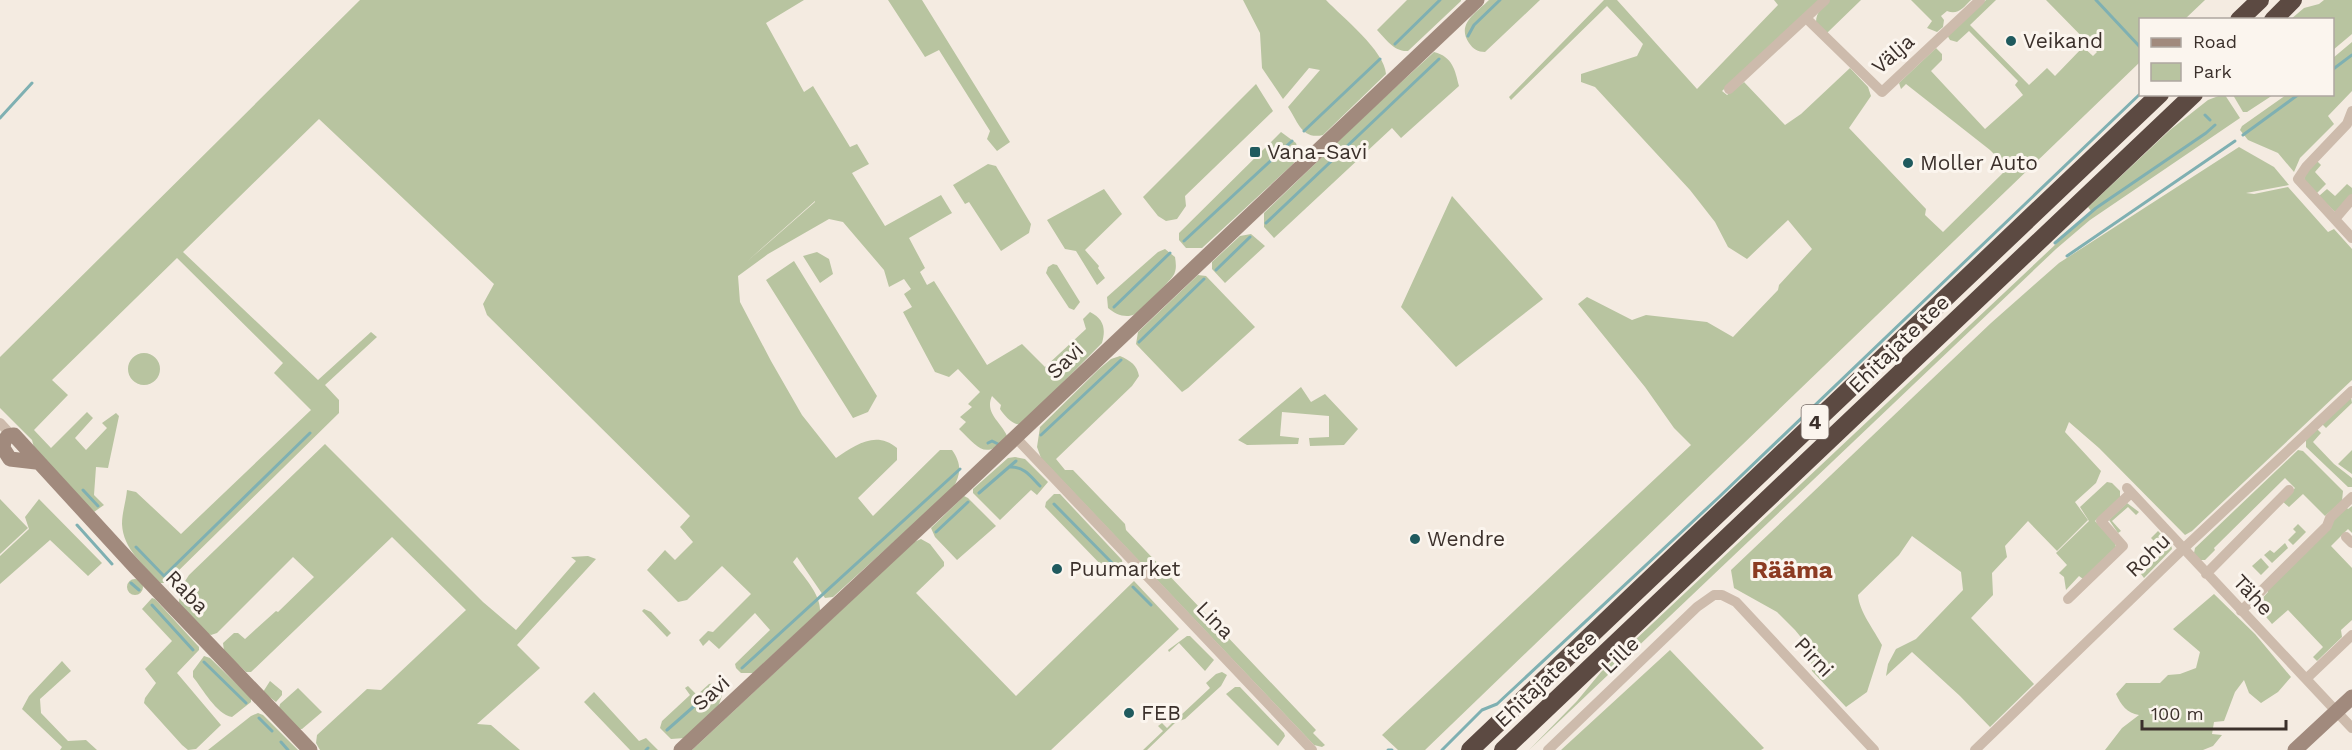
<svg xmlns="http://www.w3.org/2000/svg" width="2352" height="750" viewBox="0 0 2352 750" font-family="'Work Sans',sans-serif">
<rect width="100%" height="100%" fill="#f4ebe1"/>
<path fill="#b8c4a0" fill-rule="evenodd" d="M360,0H804L766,23L804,92L813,86L850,147L857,144L869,164L852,173L885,226L941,195L952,213L909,238L925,268L920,272L927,285L934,281L987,365L1022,344L1045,367L1086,329L1083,319L1090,312C1104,319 1106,329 1102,343L1021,425C1011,424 1005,416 1000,409L1001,405L992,396C984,414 1002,422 1008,438C984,460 979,448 959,429L966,422L960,417L972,407L968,404L980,392L958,369L949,377L935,372L903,312L912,307L904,294L911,289L904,279L889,287L884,270L843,222L829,219L768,254L738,276L740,302L771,361L802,415L836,458C855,445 876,430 897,448V460L858,498L873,516L940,450H952C962,464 961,474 953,488L833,597L825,598L797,557L793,562C802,575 821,594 820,611L753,673H741L736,668L735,664L770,630L755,613L719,649L709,640L703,646L699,640L708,631L713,632L751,594L722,566L687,600L678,602L647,570L665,550L675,560L693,542L680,527L690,516L487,315L483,304L494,284L319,119L183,252L318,380L371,332L377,337L325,385L339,400V413L166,583H160C144,565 123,549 122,524C122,513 126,501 127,490L136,492L181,534L311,410L274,373L283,363L177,258L52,380L68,395L34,430L51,448L87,412L93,418L75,438L86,450L107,428L102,423L116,413L119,416L108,468L96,467L94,495L104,505L94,512L35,451L32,440L0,408V357ZM815,201V202L743,265Z
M888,0H922L1010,142L997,151L987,139L990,131L939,50L925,57Z
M1243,0H1326C1342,17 1385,51 1386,74L1323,135C1302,140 1298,122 1288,107L1320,70L1309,68L1283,99L1262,68L1260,33Z
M1407,0H1461V1L1408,51C1394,52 1386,39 1377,30Z
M1489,0H1540L1485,52C1478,52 1473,49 1469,43C1456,24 1476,13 1489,0Z
M1604,0H1617L1697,89L1778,5L1774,0H1820L1722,91L1727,95L1744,82L1785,125L1801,114L1850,68L1868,87L1871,96L1849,128L1926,209L1925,215L1943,232L2008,168L1990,150L1906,84L1901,89L1899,83L1936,48L1942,54V60L1931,71L1985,129L2023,95L2015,85L2018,81L1969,31L1957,42L1950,40L1947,35L1986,0H1996L1970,25L2029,85L2047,68L2055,76L2083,47L2093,56L2097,52L2046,0H2205L2185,19L2140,20V62L1425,750H1398L1382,735L1691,445L1674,428L1645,387L1578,304L1587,297L1632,320L1646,315L1707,322L1733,337L1778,290L1779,285L1812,249L1788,220L1747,259L1728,247L1715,222L1690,190L1595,87L1581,82V74L1637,56L1643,44L1607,6L1511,100L1509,97Z
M1829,0H1861L1827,33L1816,22C1816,12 1823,7 1829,0Z
M1911,0H1971C1963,8 1958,15 1947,11L1941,16L1944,20L1943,27L1937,32L1927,28L1932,21Z
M2324,0H2352V34L2333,50L2332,20L2291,19L2304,8L2319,4Z
M2352,42V91L2328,116L2334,124L2300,158L2294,172L2278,153L2248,140L2240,130L2242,126L2286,95L2332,94L2333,58Z
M1434,52C1453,57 1455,70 1459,86L1401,138L1392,128L1274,238L1264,227V213L1373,108Z
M1256,84L1273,111L1185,196L1186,206L1177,219L1166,221L1158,216L1143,197Z
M2221,95H2225L2240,118L2090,220L2056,249L1529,750L1577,701L1601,672L2091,211L2088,207L2170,130L2208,100Z
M2233,95H2273L2247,112H2243Z
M1281,132L1296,143L1299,154L1293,164L1202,248H1186L1179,240V233Z
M2239,147L2274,167L2289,185L2246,193L2254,194L2288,187L2328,232L2334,229L2352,249V380L2192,531L2185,535L2099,448L2069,422L2065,432L2101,471L2096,483L2075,502L2088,520L2057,551L2028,521L2005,546L2007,557L1992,573L1993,595L1971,618L2034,684L1990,727L1960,696L1912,652L1886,676L1888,664L1896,649L1916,639L1963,590L1961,572L1912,536L1899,555L1858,595C1859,611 1874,630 1882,645L1867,692L1846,707L1812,671L1809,647L1795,630L1777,612L1734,588L1731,570L1991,323L2059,263Z
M2317,161L2321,165L2315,172L2326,184L2317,193L2304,180L2305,172Z
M988,164L996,166L1031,224L1029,233L1001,251L969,202L965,204L953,185Z
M2347,184L2352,188V196L2335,212L2319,196L2327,189L2335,196Z
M1104,189L1122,214L1085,250L1099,266L1098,268L1105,278L1097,285L1076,251L1065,249L1047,220Z
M1452,196L1543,299L1456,367L1401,307Z
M1251,234L1265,246L1225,283L1212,269V262L1240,236Z
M1165,249L1175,257C1176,264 1177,270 1173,276C1170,281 1140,311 1135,314C1126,319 1115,314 1108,308L1107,297L1158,252Z
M817,252L829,259L833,274L820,283L803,256Z
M794,261L877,396L868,412L853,418L766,280Z
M1053,264L1057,265L1080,302L1074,310L1069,308L1046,273L1048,267Z
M1198,275L1206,276L1255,327L1188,388L1182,392L1136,344L1138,332Z
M128 369a16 16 0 1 1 32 0a16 16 0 1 1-32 0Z
M1120,356C1131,361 1137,365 1139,376L1132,386L1056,459L1065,470H1073L1125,524L1126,530L1316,730L1313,733L1325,745L1322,747L1314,745L1041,458L1037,447L1040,427L1099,369L1111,359Z
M1301,387L1311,402L1325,394L1358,429L1344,445L1310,446L1309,438L1329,437V416L1282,412L1280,436L1299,438L1298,444L1247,445L1238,440Z
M2351,397L2352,403L2326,428L2322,424Z
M2317,429L2321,433L2313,442L2334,464L2352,478V487H2348L2306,447V440Z
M325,444L483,602L516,630L576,561L571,557L588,556L596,559L517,645L540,668L477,724L491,725L520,750H320L316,743L317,735L367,689L381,690L466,610L392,537L251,672H246L224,651L223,643L234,633H238L245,639L276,611L278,612L314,577L293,557L217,633L211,635L206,633L179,603L180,589L189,575Z
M2298,450L2303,451L2343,491L2342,501L2325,516L2303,494L2289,507L2282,501L2295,488L2285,478L2214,548L2215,550L2205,560H2199L2194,553L2195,548Z
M2352,450V474L2338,464Z
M1015,457L1025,459L1048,482L1037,495L1031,490L1000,520L973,493V489L1008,458Z
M2107,482L2112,483L2120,491V498L2095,521L2115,543L2116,547L2083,579L2079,576L2066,590L2064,577L2059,573L2067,565L2056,553L2089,521L2080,507Z
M1054,494H1060L1122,560L1123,567L1117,572L1107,571L1045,507L1046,502Z
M964,496L968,498L996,526L957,560L935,537L931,528Z
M0,499L28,528L0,554Z
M39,499L102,563L88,576L50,540L0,584V556L29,529L25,517Z
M2127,503L2139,512L2136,515L2128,507L2112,521L2121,531L2118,533L2109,520Z
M2352,506V533L2348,529L2331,546L2352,568V620L2341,630L2342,637L2317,661L2313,657L2323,647L2288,610L2272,624L2256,605L2268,592V589L2346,507L2348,509Z
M2298,524L2306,532L2293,545L2288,540L2296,532L2293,529Z
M2158,531L2171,544L2172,549L2144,578L2141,574L2164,551L2151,538Z
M921,539L930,544L944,562V566L916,593L1016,696L1134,581L1179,629L1051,750H692L914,542Z
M2285,543L2288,548L2272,563L2264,555L2270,550L2274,553Z
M2261,558L2269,567L2261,575L2252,566Z
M127 587a8 8 0 1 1 16 0a8 8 0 1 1-16 0Z
M2214,594L2255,634L2291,677L2278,692L2261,703L2249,693L2244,680L2235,692L2224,721L2214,722L2212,734L2222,735L2213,746L2203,750H2105L2122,728L2139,715C2127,713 2121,705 2116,694L2126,683H2160L2168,675L2180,674L2196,668L2200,652L2173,629Z
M152,598L155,599L199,647V650L177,673L221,725L196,749L188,750L182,745L144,703L145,698L156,683L145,669L172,641L142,609Z
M644,609L651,612L671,633L667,637L642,611Z
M1187,636H1190L1214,660L1205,671L1179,643L1169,652L1168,650Z
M1670,650L1764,748L1761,750H1561Z
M204,656L210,658L251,698V702L232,717C216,714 203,689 193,677V671Z
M62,661L71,671L40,699L41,713L68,741L86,740L97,750H60L62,747L22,709L29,696Z
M1222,672L1227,675L1221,686L1185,719L1176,722L1147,750H1143L1163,731L1158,726L1162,723L1167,728L1176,719L1171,714L1175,710L1180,716L1210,688L1206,683L1216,674Z
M270,681L282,691V695L276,702L263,692Z
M709,684C716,683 720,686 723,693L718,707L685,738L671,739L660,728L662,721L690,695L685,688L688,686L697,695Z
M1235,687H1240L1284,733L1285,736L1278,746L1226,694Z
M298,688L322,712L302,729H298L279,708L280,704Z
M594,692L639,741L646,738L658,750H630L584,702Z
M258,713L263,715L298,750H208L251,716Z"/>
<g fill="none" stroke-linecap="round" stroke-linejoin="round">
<path stroke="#7fb0b2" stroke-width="3" d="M2096,0L2140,47
M1468,36L1474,25L1500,0
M1395,44L1440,0
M2332,70L2352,55
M2205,115L2210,120
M0,118L32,83
M1304,131L1380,59
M2243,135L2299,94
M1266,223L1439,59
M1184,241L1292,141
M2055,243L2096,208L2206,133L2215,125
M2067,256L2235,141
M1216,270L1250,237
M1114,307L1170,253
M1139,342L1204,279
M1041,435L1121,360
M988,443L992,441L998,444
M1011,467C1025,467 1031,477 1040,486
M83,490L98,506
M979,493L1016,461
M1054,504L1116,567
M77,525L112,564
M936,532L968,502
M136,547L164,576L310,433
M131,583L139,590
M1133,587L1151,605
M152,605L193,650
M204,662L246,703
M742,668L960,469
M259,718L272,731
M667,730L709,693
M281,742L288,750
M646,750L648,748
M1388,750H1392
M1442,750L1482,710L1497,704L1718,498L2140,94"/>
<path stroke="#cdbbac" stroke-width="10" d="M1806,18L1882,92L1980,0
M1729,89L1825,0
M2352,111L2347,124L2306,167L2298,179L2352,238
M2335,219L2352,199
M0,423L12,436
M1016,438L1312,750
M2127,488L2352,728
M2346,537L2352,543
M2206,574L2289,490
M2068,599L2123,546L2101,521L2131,493
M2241,611L2327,526L2330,518L2352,497
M2306,679L2352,635
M1548,750L1697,607L1714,595H1722L1736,602L1874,750
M1975,750L2183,549L2352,391"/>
<path stroke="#a18a7d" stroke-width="15" d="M36,462L10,459L3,448L4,441L8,436L14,435L135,567L310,750
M681,750L963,487L1477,0
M2295,750L2352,697"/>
<path stroke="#5c4a42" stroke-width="18" d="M2239,20L2260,0
M2273,20L2293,0
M1470,750L2160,94
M1503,750L2194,94"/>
</g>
<g fill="#1f5a5e" stroke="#fbf5ee" stroke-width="2">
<circle cx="2011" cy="41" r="6"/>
<rect x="1249" y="146" width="12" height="12" rx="3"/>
<circle cx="1908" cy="163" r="6"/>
<circle cx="1415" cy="539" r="6"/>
<circle cx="1057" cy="569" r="6"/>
<circle cx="1129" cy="713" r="6"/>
</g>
<g text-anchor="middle" stroke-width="6" stroke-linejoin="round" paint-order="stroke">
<rect fill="#fbf5ee" stroke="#756b66" stroke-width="1.5" x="1801.5" y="405" width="27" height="34" rx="4.5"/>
<g font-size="20" font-weight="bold" fill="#3b302b">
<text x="1815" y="429">4</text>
</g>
<g font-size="21" fill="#3b302b" stroke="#fbf5ee" text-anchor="start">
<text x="2023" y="48">Veikand</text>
<text x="1267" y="159">Vana-Savi</text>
<text x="1920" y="170">Moller Auto</text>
<text x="1427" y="546">Wendre</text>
<text x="1069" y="576">Puumarket</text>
<text x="1141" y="720">FEB</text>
</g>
<g font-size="21" fill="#3b302b" stroke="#fbf5ee">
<text transform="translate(1893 54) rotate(-41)" y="7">Välja</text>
<text transform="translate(1899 344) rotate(-44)" y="7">Ehitajate tee</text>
<text transform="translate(1065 361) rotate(-44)" y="7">Savi</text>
<text transform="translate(2148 555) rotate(-44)" y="7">Rohu</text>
<text transform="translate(187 592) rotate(46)" y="7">Raba</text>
<text transform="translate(2253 595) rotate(47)" y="7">Tähe</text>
<text transform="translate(1215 620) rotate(46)" y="7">Lina</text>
<text transform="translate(1620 655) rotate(-44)" y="7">Lille</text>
<text transform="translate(1814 657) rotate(47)" y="7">Pirni</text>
<text transform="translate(1546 679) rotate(-43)" y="7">Ehitajate tee</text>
<text transform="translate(711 693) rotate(-42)" y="7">Savi</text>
</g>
<g font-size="24" font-weight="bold" fill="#8c3b22" stroke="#fbf5ee">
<text x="1792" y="578">Rääma</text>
</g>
</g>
<rect x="2139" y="18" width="195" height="78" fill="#fbf5ee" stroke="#aea6a0" stroke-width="1.5"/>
<rect x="2151" y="38" width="30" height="9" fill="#a18a7d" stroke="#aea6a0" stroke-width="1.5"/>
<text x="2193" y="48" font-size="18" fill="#3b302b">Road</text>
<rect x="2151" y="63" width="30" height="18" fill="#b8c4a0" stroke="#aea6a0" stroke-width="1.5"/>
<text x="2193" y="78" font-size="18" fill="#3b302b">Park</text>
<path d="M2142 720v9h144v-9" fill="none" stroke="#3b302b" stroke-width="3"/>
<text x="2151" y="720" font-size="18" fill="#3b302b" stroke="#fbf5ee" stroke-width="4.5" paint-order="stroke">100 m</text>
</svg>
